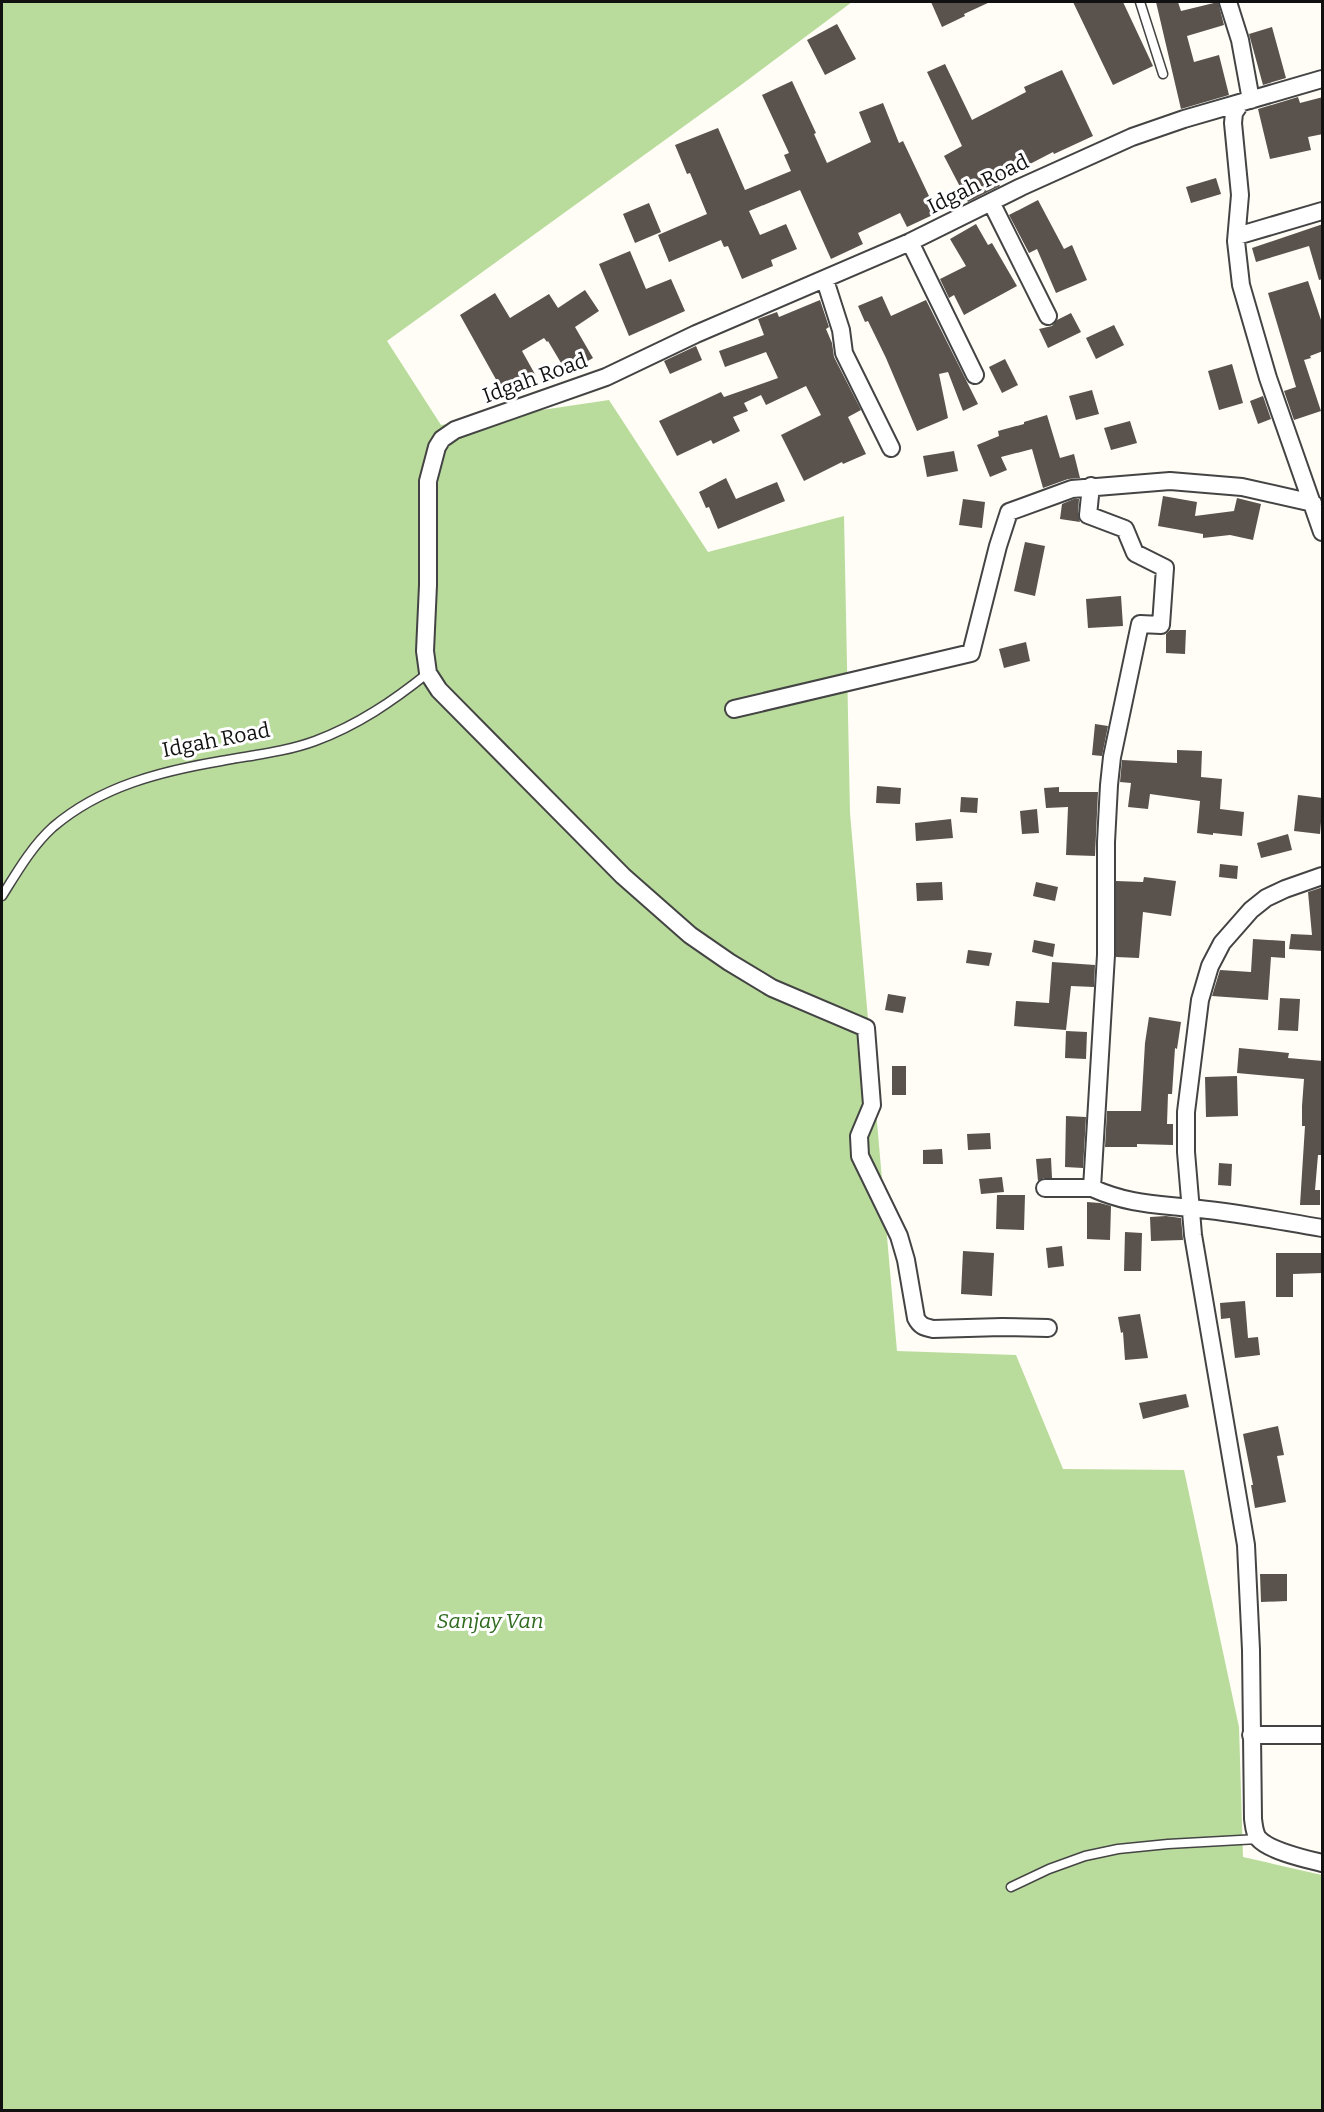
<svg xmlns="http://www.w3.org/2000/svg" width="1324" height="2112" viewBox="0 0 1324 2112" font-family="Bitter,serif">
<rect width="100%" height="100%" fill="#fffdf5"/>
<path fill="#b9dc9c" d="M2,2H852L741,85L387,341L441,425L609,400L708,552L844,516L850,813L897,1351L1016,1355L1063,1469L1184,1470L1239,1727L1243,1857L1322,1875V2110H2Z"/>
<path fill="#5a524d" d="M931,2H990L964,14L965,16L942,27Z
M1073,2H1123L1153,66L1113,85Z
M1156,2H1178L1181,11L1218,2L1224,25L1187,36L1194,62L1219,55L1229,95L1181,109Z
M837,24L856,59L825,75L807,40Z
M1272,27L1286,78L1263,85L1249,34Z
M945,64L972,120L1026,92L1024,87L1062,70L1093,136L1054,154L1053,152L997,181L1000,186L968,202L944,156L962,146L927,72Z
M792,81L816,133L814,134L827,163L871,142L859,112L883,103L899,143L903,141L937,213L907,227L900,213L858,233L863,244L831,259L800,190L749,211L760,235L786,224L797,249L771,260L773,266L742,279L728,246L724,247L721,240L669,262L658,235L707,214L690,173L687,174L675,145L718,128L745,190L791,171L784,155L789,153L762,95Z
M1298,97L1300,103L1323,97V134L1308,137L1311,150L1270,159L1258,109Z
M1216,178L1221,194L1191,203L1186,187Z
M1038,200L1064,249L1072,245L1087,280L1056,293L1037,249L1029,253L1009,215Z
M649,203L661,232L635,243L623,214Z
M976,224L988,245L992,243L1017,286L964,315L954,295L949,298L940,279L966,266L950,239Z
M1323,224V279L1319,280L1309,246L1256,262L1252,248Z
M630,251L646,289L671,279L685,311L629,336L599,264Z
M1308,281L1323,326V351L1310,356L1311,358L1304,360L1321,411L1294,420L1284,391L1296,387L1268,293Z
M585,290L599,311L575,327L593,358L567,373L548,341L547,342L544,338L522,351L536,376L524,383L522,380L503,392L460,315L495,293L510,318L549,294L558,308Z
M882,296L891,316L926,300L978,404L963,411L948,372L939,374L948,418L917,431L886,358L868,321L865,322L858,306Z
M820,300L829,327L826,329L832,343L834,357L861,410L848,417L866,454L843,464L842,462L804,481L781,435L821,415L806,386L766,405L761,395L744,403L748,411L733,417L740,431L713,444L711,440L677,456L659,421L721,392L724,397L778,378L766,352L725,367L719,351L764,335L758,319L777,312L779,317Z
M1071,313L1081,332L1048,348L1039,329L1052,326L1057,320Z
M1114,325L1124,345L1096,359L1086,338Z
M696,346L702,360L670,374L664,361Z
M1005,359L1018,385L1002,393L989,367Z
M1232,364L1243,403L1219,410L1208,371Z
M1092,390L1099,414L1076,420L1069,396Z
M1263,396L1271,419L1258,424L1250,401Z
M1047,415L1060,458L1074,454L1080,478L1068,479L1043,488L1032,449L1001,457L1007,470L990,477L977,445L999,436L998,431L1024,424V422Z
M1130,421L1137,443L1111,450L1104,428Z
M954,451L958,471L927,477L923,456Z
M726,478L736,499L777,482L785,501L718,529L709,507L706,508L699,492Z
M1163,496L1197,502L1195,516L1234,511L1237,498L1261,504L1253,540L1230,535L1203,538V534L1158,526Z
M963,499L985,502L982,528L959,525Z
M1074,499H1079L1078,514L1080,522L1060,519L1062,504Z
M1025,542L1045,546L1035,596L1014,591Z
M1121,596L1123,626L1088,628L1086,599Z
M1170,630H1186L1185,654L1166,653V634Z
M1026,642L1030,661L1004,668L999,649Z
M1095,724L1108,726L1102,756L1092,755Z
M1177,750L1202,751L1201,777L1222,779L1220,809L1244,812L1242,836L1213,833V835L1197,833L1200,801L1150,794L1148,809L1128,807L1131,783L1120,782L1122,760L1177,763Z
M877,786L901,788L900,804L876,803Z
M1059,787V792H1098L1095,856L1066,855L1068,807L1046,808L1044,788Z
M1298,795L1323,798L1320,834L1294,831Z
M961,797L978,798L977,813L960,812Z
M1037,809L1039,833L1022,834L1020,811Z
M951,819L953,838L916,841L915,823Z
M1288,834L1292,850L1261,858L1257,843Z
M1220,864L1238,866L1237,879L1219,877Z
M1144,877L1176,881L1171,916L1143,912L1139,958L1116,957V881L1143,882Z
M942,882L943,900L917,901L916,883Z
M1036,882L1058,887L1055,901L1033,896Z
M1323,887V951L1289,949L1291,934L1312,935L1308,892Z
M1253,939L1285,941V958L1271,957L1268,1000L1212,996L1220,970L1251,972Z
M1034,940L1055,944L1053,957L1032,952Z
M968,950L992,953L989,966L966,963Z
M1052,962L1095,965L1094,987L1071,986L1066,1030L1014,1026L1016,1001L1049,1003Z
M888,994L906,997L903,1013L885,1010Z
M1280,998L1300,999L1298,1031L1278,1030Z
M1149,1017L1181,1022L1177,1049L1175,1048L1172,1094H1168L1167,1124H1173V1145L1137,1144V1147H1105L1107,1111H1141L1145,1043Z
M1066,1031L1087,1032L1086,1059L1065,1058Z
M1239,1048L1289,1053L1288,1058L1323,1061V1155H1318L1315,1190H1320V1205H1300L1305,1126H1302V1106L1304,1079L1237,1073Z
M892,1066H906V1095H892Z
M1237,1076L1238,1116L1206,1117L1205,1077Z
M1066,1116L1086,1117L1083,1168L1065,1167Z
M990,1133L991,1149L968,1150L967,1134Z
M942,1149L943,1164H923V1150Z
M1051,1158L1052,1178H1044L1038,1181L1036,1159Z
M1219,1163L1232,1164L1231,1186L1218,1185Z
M1002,1177L1004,1192L981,1194L979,1179Z
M997,1195H1025L1024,1230L996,1229Z
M1087,1202L1100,1203L1111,1206L1110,1240L1087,1239Z
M1166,1216L1181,1218L1183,1240L1151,1241L1150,1217Z
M1125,1232L1142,1233L1141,1271H1124Z
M1062,1246L1064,1266L1048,1268L1046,1248Z
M963,1251L994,1253L992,1296L961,1294Z
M1276,1253H1323V1273L1293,1274V1297H1276Z
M1245,1301L1248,1338L1258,1337L1260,1355L1235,1358L1230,1318L1221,1319L1220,1303Z
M1140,1314L1148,1358L1125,1360L1123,1332L1121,1333L1118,1317Z
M1186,1394L1189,1407L1143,1419L1139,1403Z
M1278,1426L1284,1455L1277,1456L1286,1502L1255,1508L1251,1485H1253L1243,1434Z
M1260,1574H1287V1601L1261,1602Z"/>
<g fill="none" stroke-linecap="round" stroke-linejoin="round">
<g stroke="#444" stroke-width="11">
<path id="service" d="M1140,2L1163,74
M2,896C17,872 32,846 53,827C101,786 162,771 221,761C253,755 285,752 315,741C358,725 393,701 428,673
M1011,1887L1049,1869L1085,1856L1118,1849L1168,1844L1258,1839"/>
</g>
<g stroke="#444" stroke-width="20">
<path id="minor" d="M1228,2L1240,40L1251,100
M1240,104L1234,113L1233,123L1240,195L1236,241L1241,285L1268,378L1322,532
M991,202L1048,316
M1237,236L1322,211
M910,242L975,375
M825,280L841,330L844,353L891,448
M734,709L971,653L998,546L1009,512L1072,489L1170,481L1242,487L1313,503
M1322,876L1285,889L1266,898L1251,910L1222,943L1210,966L1200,1000L1186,1112V1152L1193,1235L1246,1545L1251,1650L1253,1819C1254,1825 1254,1832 1258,1838C1269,1851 1306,1859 1322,1863
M1045,1188H1092L1106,955V842L1109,785L1112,757L1140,624L1161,625L1165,568L1135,553L1125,529L1088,515L1091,486
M1092,1188C1128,1204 1153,1204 1190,1208C1235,1212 1279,1221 1322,1228
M1048,1328L1002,1327L933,1329C924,1327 920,1326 916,1318L906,1260L899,1236L860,1156L859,1136L872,1105L866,1028L772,988L729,962L690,935L623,876L439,690L428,673L425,651L428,585V481L437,447L442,439L455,430L606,377L696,334L910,242L1021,187L1132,137L1184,119L1322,79
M1251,1735H1322"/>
</g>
<use href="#service" stroke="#fff" stroke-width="8"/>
<use href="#minor" stroke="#fff" stroke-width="16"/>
</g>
<g text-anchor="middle" stroke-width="6" stroke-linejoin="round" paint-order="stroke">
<g font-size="21" fill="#111" stroke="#fff">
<text transform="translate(978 184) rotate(-26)" y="7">Idgah Road</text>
<text transform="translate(535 378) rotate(-20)" y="7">Idgah Road</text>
<text transform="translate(216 740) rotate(-11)" y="7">Idgah Road</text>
</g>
<g font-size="21" font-style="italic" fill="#2f6b1f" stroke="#fff">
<text x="490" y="1628">Sanjay Van</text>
</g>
</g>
<rect width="1324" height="2112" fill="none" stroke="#111111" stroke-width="6"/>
</svg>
